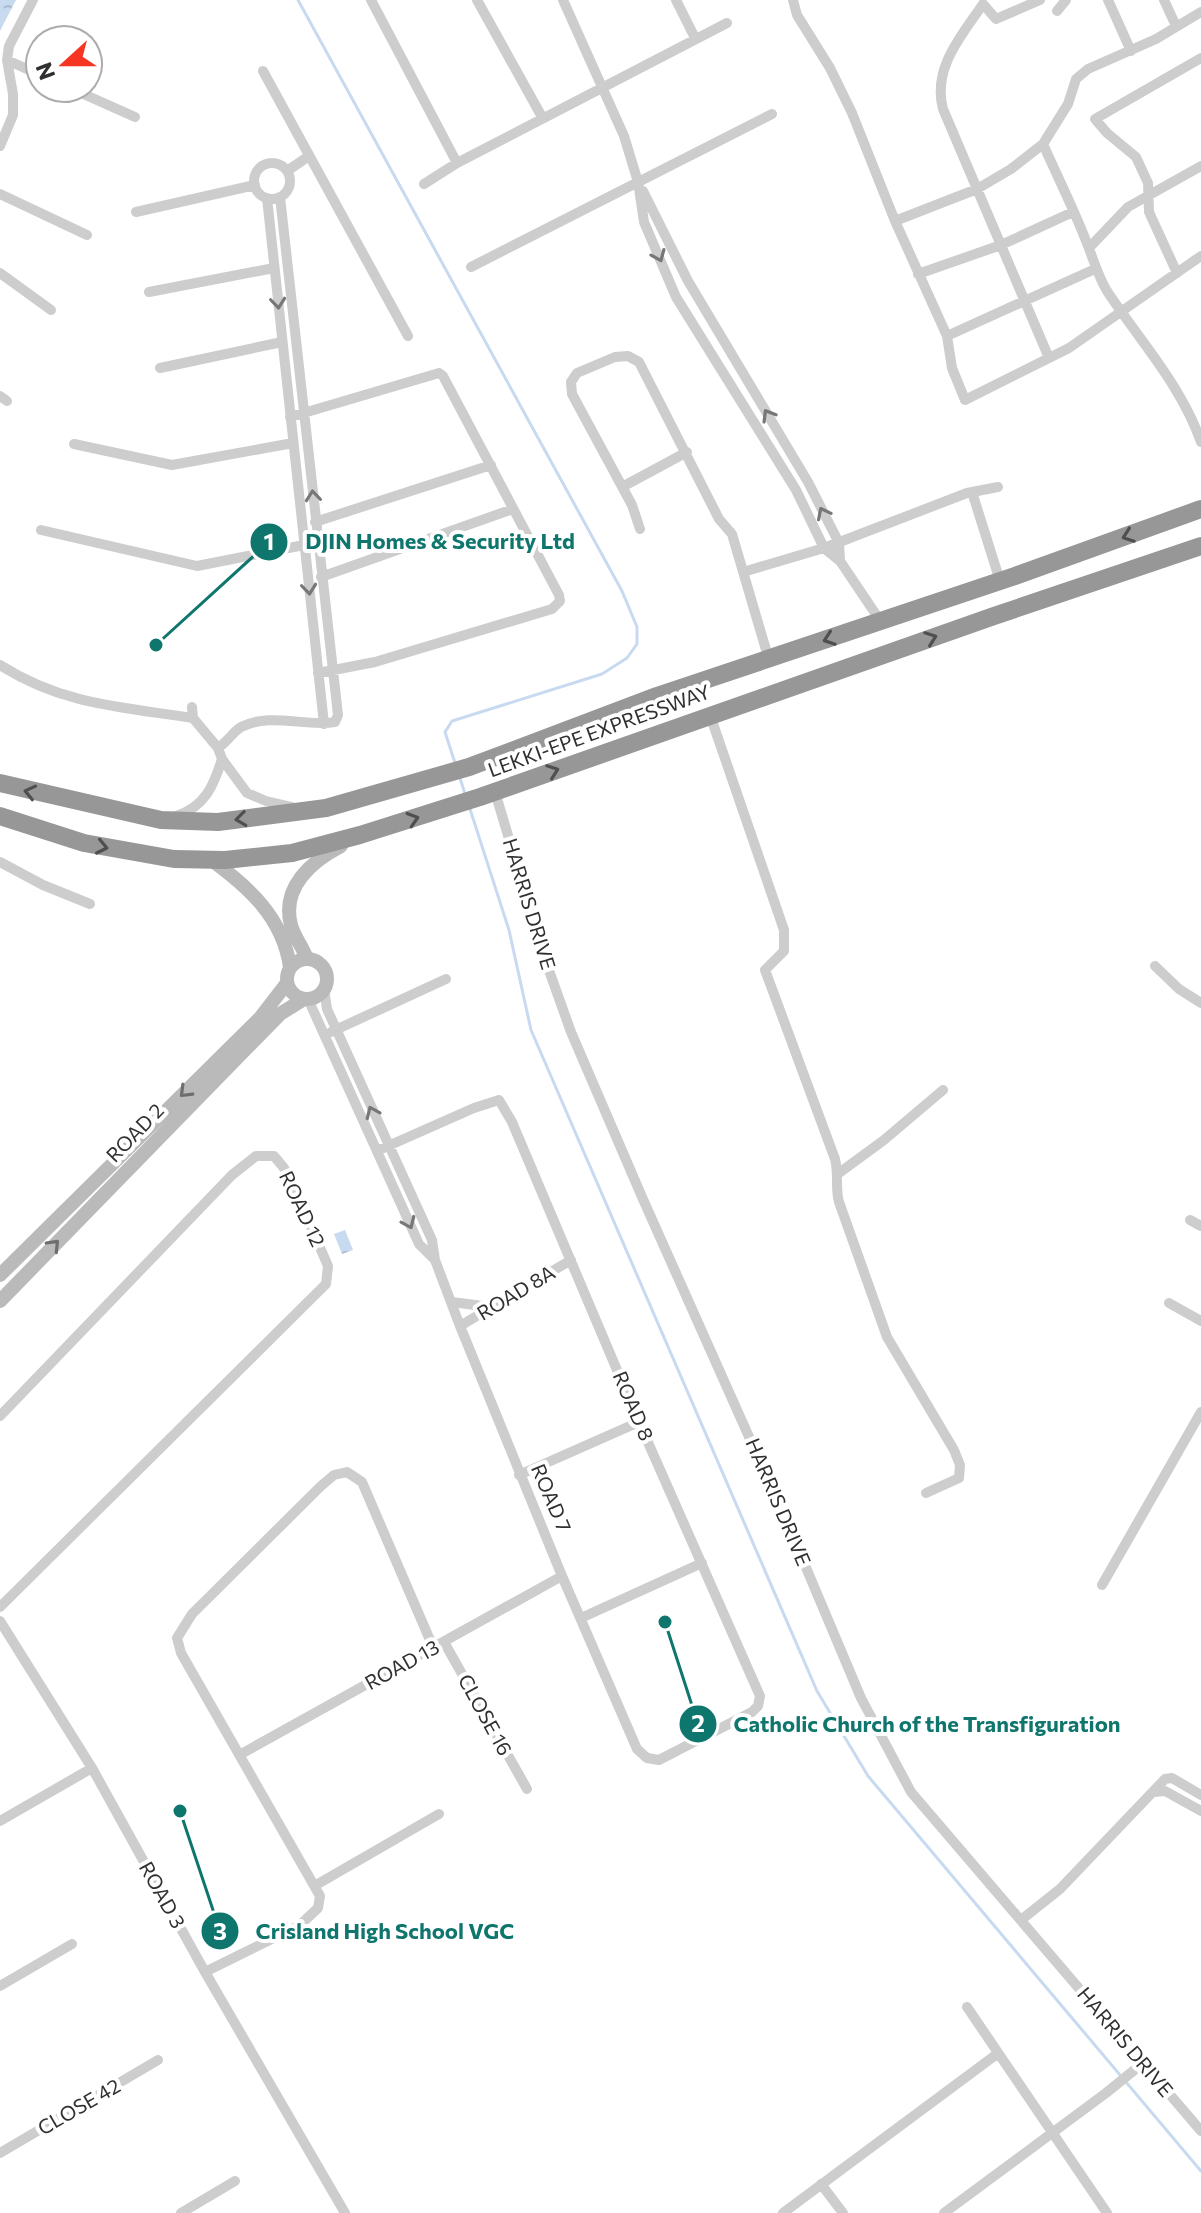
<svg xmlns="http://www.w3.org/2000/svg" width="1201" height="2213" viewBox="0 0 1201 2213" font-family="Commissioner,sans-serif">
<defs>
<pattern id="water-ripples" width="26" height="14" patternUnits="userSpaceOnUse" patternTransform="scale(2)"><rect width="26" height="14" fill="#c7daf0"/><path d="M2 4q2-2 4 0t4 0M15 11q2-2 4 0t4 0" fill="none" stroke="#abbbce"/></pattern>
</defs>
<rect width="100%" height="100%" fill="#fff"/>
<path fill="url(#water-ripples)" d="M0,0H16L0,31Z
M345,1230L353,1250L342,1254L334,1234Z"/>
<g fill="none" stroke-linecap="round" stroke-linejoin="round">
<path stroke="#c7daf0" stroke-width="3" d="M298,0L622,591L637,627V644L627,658L602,674L452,721L445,732L455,763
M460,778L465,794
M470,809L509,930L531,1030L817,1691L868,1776L1201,2171"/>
<path stroke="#cdcdcd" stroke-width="10" d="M371,0L457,163
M477,0L542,117
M563,0L624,136L638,182L644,222L676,297L796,490L824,548L840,561L881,622
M676,0L695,38
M793,0L797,15L830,68L852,113L895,221L947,336L952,368L965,400L1069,348L1201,256
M1040,0L996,19L983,4C962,35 932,68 943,109L1049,358
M1108,0L1131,51
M1164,0L1176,26
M1057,11L1066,0
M1201,12L1156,39L1088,69L1076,79L1068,104L1043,144C1058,178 1075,211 1088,246C1094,261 1098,276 1107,291C1140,341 1181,385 1201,442
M7,60L40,75
M263,71L408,336
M70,88L135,117
M0,146L13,115V94L7,60L9,46L33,0
M254 181a18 18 0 1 1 36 0a18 18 0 1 1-36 0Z
M287,171L309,156
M424,184L457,163L727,23
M643,191L688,281L808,482L839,543L840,561
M0,194L87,235
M267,198L324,724
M136,212L255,185
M895,221L977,189L1011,169L1043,144
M1089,248L1128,207L1201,166
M471,267L772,114
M0,273L51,310
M1177,273L1149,212L1148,183L1136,157L1107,133L1095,119L1201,58
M918,274L1001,245L1073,212
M149,292L274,268
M947,336L1095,269
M160,368L282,342
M0,396L7,401
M290,417L439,373L443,376L559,595L560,601L552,609L375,662L318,673
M74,444L172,465L293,443
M622,487L687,452
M972,492L1000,581
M315,522L491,465
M640,529L632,505L572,394L571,382L577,373L615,357L628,356L639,362L719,519L732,534L769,660
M41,530L197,566L304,545
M743,572L824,548L967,493L998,487
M321,577L513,509
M0,665C63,705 122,707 193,718
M192,707L193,718L218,748L222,759L247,793L266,801L292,807
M710,715L784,930V951L765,970L835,1159C839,1174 835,1188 839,1202L887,1337L954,1450L960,1465L959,1478L926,1493
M218,748C227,742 233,732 241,727C270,712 305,727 335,722L338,715L280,197
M495,792L546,962L571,1032L642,1197L783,1513L861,1698L911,1792L1201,2131
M176,816C205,807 214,785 222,759
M0,862L43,885L90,904
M1155,966L1179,989L1201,1003
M324,989L327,1009L432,1240L435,1260L460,1326L562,1576L637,1749L647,1758L659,1760L752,1712L758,1706L760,1696L639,1422L512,1122L499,1100L474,1108L388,1146L377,1151
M308,999L419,1244L435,1260
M331,1032L446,979
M839,1173L884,1140L943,1090
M1190,1220L1201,1226
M452,1302L490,1307
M1169,1303L1201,1321
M460,1326L571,1260
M0,1416L232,1175L256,1156H274L284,1168L296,1192L328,1266L326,1284L0,1607
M519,1475L639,1422
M1102,1585L1201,1412
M581,1618L702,1563
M0,1621L92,1768L205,1972L345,2213
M444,1642L527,1789
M241,1754L562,1576
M1154,1792L1165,1791L1201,1811
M0,1821L92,1768
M316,1885L439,1814
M1021,1920L1060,1889L1165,1779L1172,1778L1201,1795
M205,1972L300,1925L318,1908L320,1896L181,1653L177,1638L192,1614L321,1486L334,1475L347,1472L362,1482L433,1647
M0,1986L72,1944
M967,2007L1107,2213
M0,2153L158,2060
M821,2184L843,2213
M181,2213L235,2181
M783,2213L997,2054
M944,2213L1106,2093L1143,2063"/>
<path stroke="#bababa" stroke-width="14" d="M210,859C249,887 283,918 290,967
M307,959C303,947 294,937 291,925C281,887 312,861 341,846
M287 979a20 20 0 1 1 40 0a20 20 0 1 1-40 0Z
M0,1275L260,1018L287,983
M0,1301L280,1014L304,999"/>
<path stroke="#979797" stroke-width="18" d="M0,783L161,820L218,822L326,808L469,767L657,696L1015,576L1201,509
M0,816L84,843L174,859L225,860L292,853L360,835L480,797L994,616L1201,546"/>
</g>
<defs><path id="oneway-chevron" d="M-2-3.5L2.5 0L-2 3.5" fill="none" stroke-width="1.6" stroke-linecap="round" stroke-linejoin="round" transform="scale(2)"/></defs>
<g stroke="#777">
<use href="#oneway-chevron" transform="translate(659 256) rotate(67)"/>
<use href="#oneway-chevron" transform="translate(278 303) rotate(84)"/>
<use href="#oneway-chevron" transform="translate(768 415) rotate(-121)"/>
<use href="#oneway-chevron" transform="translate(313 496) rotate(-96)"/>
<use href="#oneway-chevron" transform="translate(823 513) rotate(-117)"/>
<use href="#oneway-chevron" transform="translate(309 589) rotate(84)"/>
<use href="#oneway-chevron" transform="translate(372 1112) rotate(-114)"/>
<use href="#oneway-chevron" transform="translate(409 1223) rotate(66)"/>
</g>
<g stroke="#4f4f4f">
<use href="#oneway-chevron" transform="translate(1128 536) rotate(160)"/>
<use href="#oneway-chevron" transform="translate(931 638) rotate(-20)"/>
<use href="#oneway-chevron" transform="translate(829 639) rotate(161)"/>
<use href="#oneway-chevron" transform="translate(553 771) rotate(-20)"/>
<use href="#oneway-chevron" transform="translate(30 792) rotate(-167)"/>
<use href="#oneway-chevron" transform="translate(241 819) rotate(173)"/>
<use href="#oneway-chevron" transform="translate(413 819) rotate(-17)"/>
<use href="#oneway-chevron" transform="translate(102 847) rotate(12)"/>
</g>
<g stroke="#6e6e6e">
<use href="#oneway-chevron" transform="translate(185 1092) rotate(135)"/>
<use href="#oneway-chevron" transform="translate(54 1245) rotate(-46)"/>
</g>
<g text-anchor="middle" stroke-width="8" stroke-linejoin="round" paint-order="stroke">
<g font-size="20" fill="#303030" stroke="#fff">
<text transform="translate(599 731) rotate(-20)" y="7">LEKKI-EPE EXPRESSWAY</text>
<text transform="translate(529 904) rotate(73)" y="7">HARRIS DRIVE</text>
<text transform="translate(135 1133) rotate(-46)" y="7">ROAD 2</text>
<text transform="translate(302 1209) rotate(65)" y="7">ROAD 12</text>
<text transform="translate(516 1293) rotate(-31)" y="7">ROAD 8A</text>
<text transform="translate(633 1406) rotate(67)" y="7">ROAD 8</text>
<text transform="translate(551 1498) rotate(67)" y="7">ROAD 7</text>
<text transform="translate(778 1502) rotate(67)" y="7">HARRIS DRIVE</text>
<text transform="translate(402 1665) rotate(-29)" y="7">ROAD 13</text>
<text transform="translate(485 1715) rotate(61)" y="7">CLOSE 16</text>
<text transform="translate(162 1895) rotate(61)" y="7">ROAD 3</text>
<text transform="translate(1125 2042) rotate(50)" y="7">HARRIS DRIVE</text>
<text transform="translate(79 2107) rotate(-30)" y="7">CLOSE 42</text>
</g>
</g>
<path fill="none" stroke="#0f766e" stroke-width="3" d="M156 645L269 542M665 1622L698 1724M180 1811L220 1931"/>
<g fill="#0f766e" stroke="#fff" stroke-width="3">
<circle cx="156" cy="645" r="8"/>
<circle cx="665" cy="1622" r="8"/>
<circle cx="180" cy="1811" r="8"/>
<circle cx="269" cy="542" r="20"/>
<circle cx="698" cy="1724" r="20"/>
<circle cx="220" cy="1931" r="20"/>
</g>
<g font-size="24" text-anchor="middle" font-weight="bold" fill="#fff">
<text x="269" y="550">1</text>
<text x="698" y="1732">2</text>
<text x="220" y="1940">3</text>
</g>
<g font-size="22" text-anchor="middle" font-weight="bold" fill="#0f766e" stroke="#fff" stroke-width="8" stroke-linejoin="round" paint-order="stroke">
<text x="440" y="549">DJIN Homes &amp; Security Ltd</text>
<text x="927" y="1732">Catholic Church of the Transfiguration</text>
<text x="385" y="1939">Crisland High School VGC</text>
</g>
<g transform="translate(64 64) rotate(249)"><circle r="38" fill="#ffffff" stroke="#acacac" stroke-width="2"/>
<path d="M0-6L14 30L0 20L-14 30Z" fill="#f73523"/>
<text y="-12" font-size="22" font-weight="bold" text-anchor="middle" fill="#303030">N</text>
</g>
</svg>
